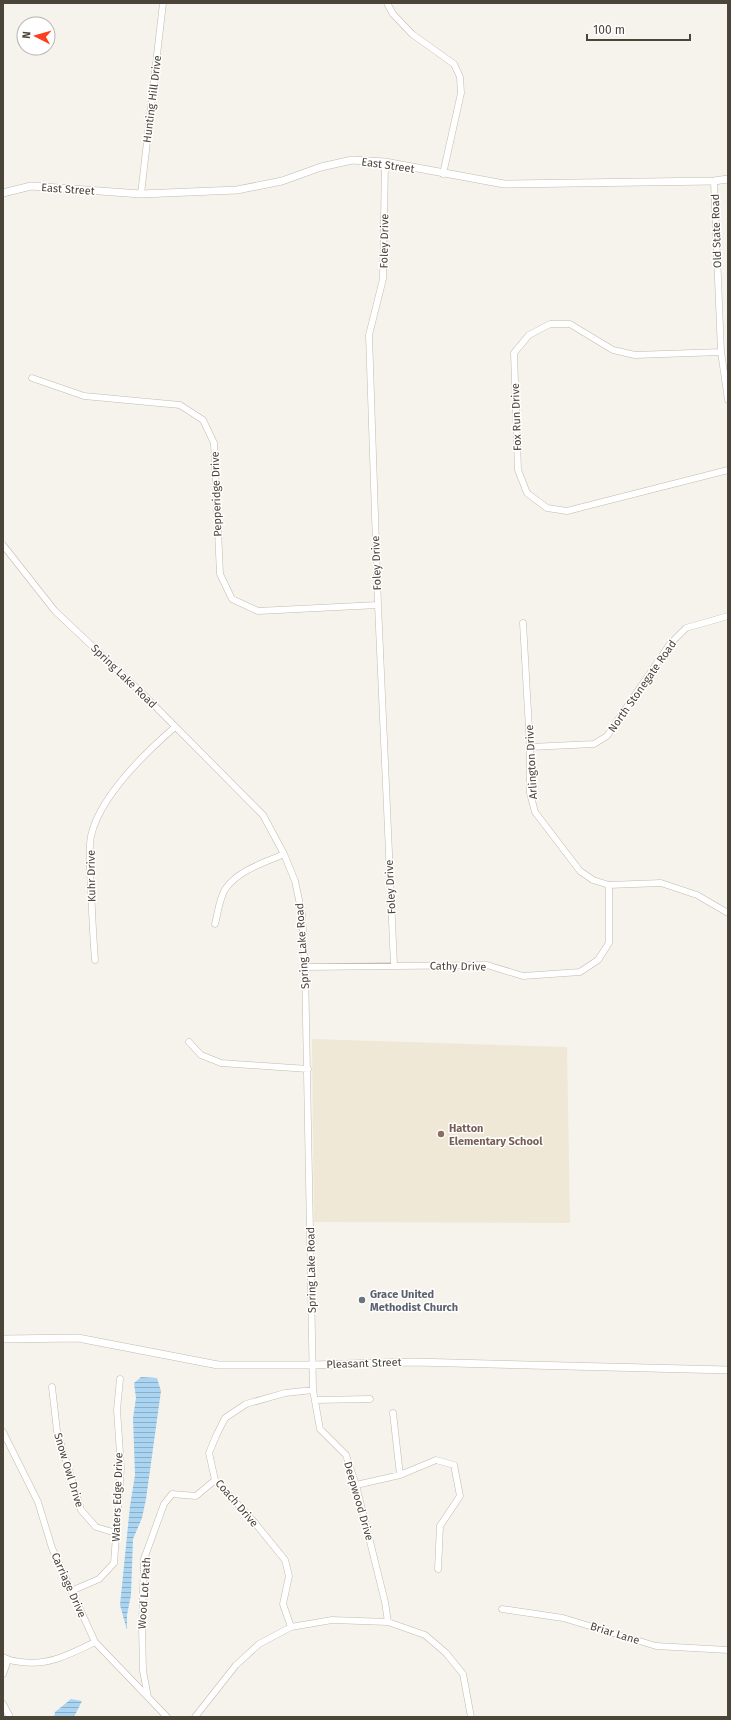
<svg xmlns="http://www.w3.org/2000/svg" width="731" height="1720" viewBox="0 0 731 1720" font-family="'Fira Sans',sans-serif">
<defs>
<pattern id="water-rules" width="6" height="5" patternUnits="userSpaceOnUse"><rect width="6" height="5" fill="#a9d4f2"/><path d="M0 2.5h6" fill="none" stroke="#8caec5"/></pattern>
</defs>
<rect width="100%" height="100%" fill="#f6f3ec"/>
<path fill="#efe8d6" d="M312,1039L567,1047L570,1223L314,1222Z"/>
<path fill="url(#water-rules)" d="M141,1377L157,1378L161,1391L146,1499L142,1518L133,1539L131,1595L127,1615V1630L120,1605L130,1506L135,1475L133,1418L136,1398L134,1383Z
M71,1699L82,1701L74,1717H54L55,1712Z"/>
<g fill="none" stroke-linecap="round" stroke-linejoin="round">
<g stroke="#c2bbae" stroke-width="7">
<path id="minor" d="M387,3L393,14L412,34L454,64L460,77L461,93L443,174
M385,162L383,279L369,335L378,605L394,966
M714,181L721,352L728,400
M141,194L163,3
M721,352L635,355L613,350L570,324H550L529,335L514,353L518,470L527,493L547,508L567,511L728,470
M32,378L84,396L180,405L203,420L214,443L220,574L232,599L258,611L378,605
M3,545L55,611L143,694L263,815L284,854L295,881L302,914L305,967L313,1390L320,1429L346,1455L356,1485L385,1602L388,1622
M523,623L530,747V793L535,812L580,871L593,880L609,885L661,883L697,895L728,913
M530,747L594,744L607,736L670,644L686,628L728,616
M215,924C218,913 219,898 226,888C239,870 264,863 284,854
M95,960C93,936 92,912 91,887C90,870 88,853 91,836C100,796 145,753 175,727
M305,967L487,965L523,976L580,972L598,960L609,943V885
M189,1042L201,1055L221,1063L308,1069
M52,1387L57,1431L81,1510L96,1527L116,1533
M315,1400L370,1399
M393,1413L400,1475
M3,1432L38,1502L52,1548L95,1642L167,1717
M356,1485L400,1475L436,1460L454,1465L460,1496L440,1526L438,1569
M71,1591L99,1579L114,1563L121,1468L117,1410L120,1379
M502,1609L563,1618L656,1646L728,1650
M291,1627L283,1604L289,1576L285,1560L255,1523L215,1480L209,1453L216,1436L225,1418L246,1404L285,1393L313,1390
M3,1657C9,1661 14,1661 21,1662C48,1666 71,1654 95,1642
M3,1674L8,1660
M148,1697L143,1671L142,1626L144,1559L164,1504L172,1494L196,1496L215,1480
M3,1704L10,1717
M195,1717L236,1665L259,1644L291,1627L332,1620L388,1622L425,1635L446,1653L463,1674L471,1717"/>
</g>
<g stroke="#c2bbae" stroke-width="8">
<path id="tertiary" d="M3,193L31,186L141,194L237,190L282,181L321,167L352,160L385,162L504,184L714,181L728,179
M3,1339L78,1338L218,1365H313L414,1362L728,1370"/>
</g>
<use href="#minor" stroke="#fff" stroke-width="6"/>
<use href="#tertiary" stroke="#fff" stroke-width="7"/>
</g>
<circle fill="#8d6e63" stroke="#fff" stroke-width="1.5" cx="441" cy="1134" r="4"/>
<circle fill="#6b7280" stroke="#fff" stroke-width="1.5" cx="362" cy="1300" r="4"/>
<g text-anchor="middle" stroke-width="3" stroke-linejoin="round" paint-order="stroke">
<g font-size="11" fill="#4b4439" stroke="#fff">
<text transform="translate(152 99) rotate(-83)" y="4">Hunting Hill Drive</text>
<text transform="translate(388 165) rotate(8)" y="4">East Street</text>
<text transform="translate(68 189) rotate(4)" y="4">East Street</text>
<text transform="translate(716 231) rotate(-92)" y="4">Old State Road</text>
<text transform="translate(384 241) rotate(-89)" y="4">Foley Drive</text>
<text transform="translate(516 417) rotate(-92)" y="4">Fox Run Drive</text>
<text transform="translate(216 494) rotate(-92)" y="4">Pepperidge Drive</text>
<text transform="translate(376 563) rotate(-92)" y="4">Foley Drive</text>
<text transform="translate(124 676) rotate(44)" y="4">Spring Lake Road</text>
<text transform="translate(642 686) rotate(-55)" y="4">North Stonegate Road</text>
<text transform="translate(531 762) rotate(-93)" y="4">Arlington Drive</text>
<text transform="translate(91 876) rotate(-91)" y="4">Kuhr Drive</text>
<text transform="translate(390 887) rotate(-93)" y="4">Foley Drive</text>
<text transform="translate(302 946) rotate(-94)" y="4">Spring Lake Road</text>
<text transform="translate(458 966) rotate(1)" y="4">Cathy Drive</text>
<text transform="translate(311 1270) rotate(-91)" y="4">Spring Lake Road</text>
<text transform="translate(364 1363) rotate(-2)" y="4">Pleasant Street</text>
<text transform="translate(69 1470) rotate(73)" y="4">Snow Owl Drive</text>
<text transform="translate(117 1497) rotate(-88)" y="4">Waters Edge Drive</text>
<text transform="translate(359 1501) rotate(74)" y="4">Deepwood Drive</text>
<text transform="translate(237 1503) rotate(49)" y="4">Coach Drive</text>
<text transform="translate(69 1585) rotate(66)" y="4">Carriage Drive</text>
<text transform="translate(144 1593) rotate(-86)" y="4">Wood Lot Path</text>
<text transform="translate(615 1633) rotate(17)" y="4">Briar Lane</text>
</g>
<g font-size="11" font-weight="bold" fill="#785e54" stroke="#fff" text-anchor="start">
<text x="449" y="1132">Hatton<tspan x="449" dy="13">Elementary School</tspan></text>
</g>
<g font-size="11" font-weight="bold" fill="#5b616d" stroke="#fff" text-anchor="start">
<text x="370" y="1298">Grace United<tspan x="370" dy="13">Methodist Church</tspan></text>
</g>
</g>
<rect width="731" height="1720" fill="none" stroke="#4b4439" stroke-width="8"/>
<g transform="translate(36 36) rotate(276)"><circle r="19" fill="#ffffff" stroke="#b7b4b0"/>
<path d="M0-3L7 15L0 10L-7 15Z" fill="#fc3f1d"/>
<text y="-6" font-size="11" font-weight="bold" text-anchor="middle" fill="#4b4439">N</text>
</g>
<path d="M587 34v6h103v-6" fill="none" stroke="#4b4439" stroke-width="2"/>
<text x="593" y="34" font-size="12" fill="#4b4439" stroke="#ffffff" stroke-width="3" paint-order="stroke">100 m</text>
</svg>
